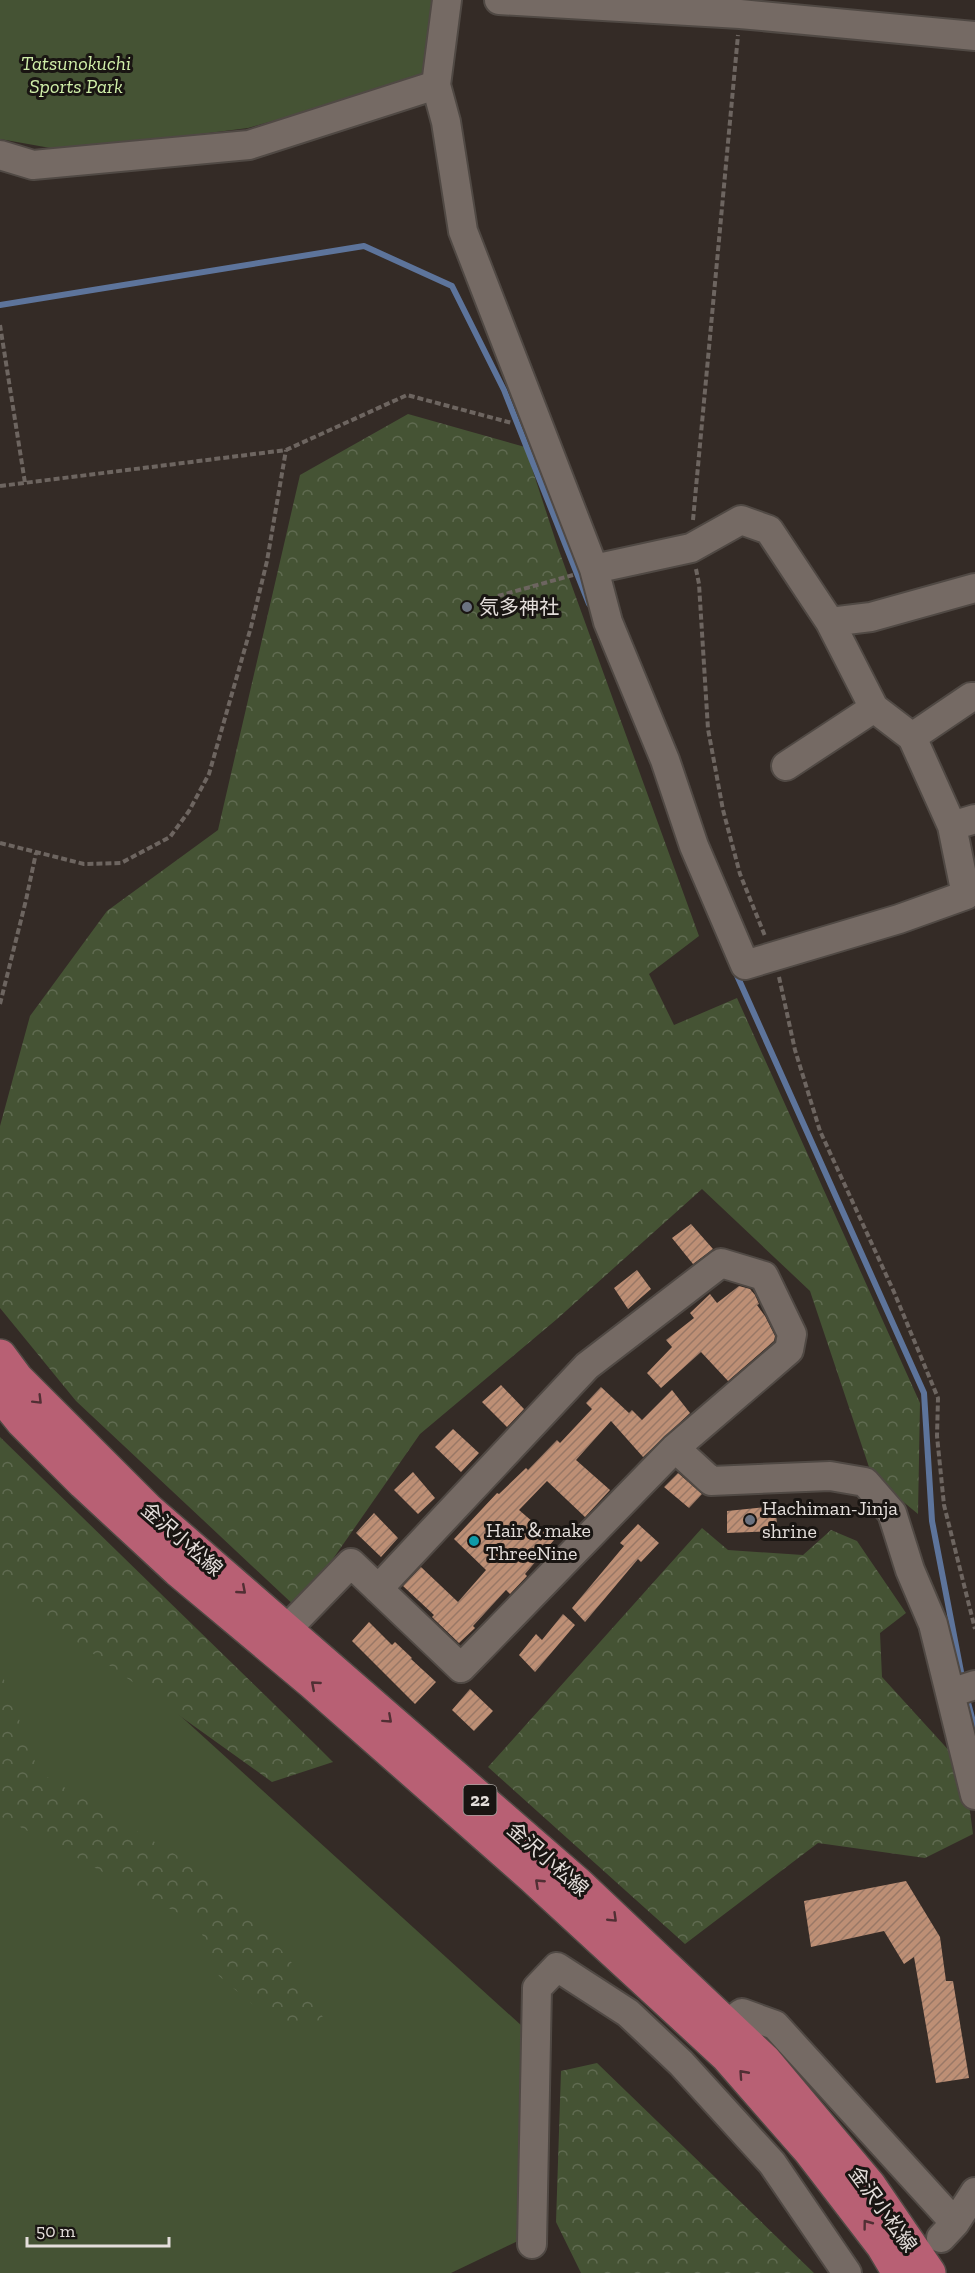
<svg xmlns="http://www.w3.org/2000/svg" width="975" height="2273" viewBox="0 0 975 2273" font-family="'Zilla Slab','Noto Sans JP',serif">
<defs>
<pattern id="forest-crowns" width="20" height="18" patternUnits="userSpaceOnUse" patternTransform="scale(1.5)"><rect width="20" height="18" fill="#455334"/><path d="M2 6a3 3 0 1 1 6 0M12 15a3 3 0 1 1 6 0" fill="none" stroke="#606b51"/></pattern>
<pattern id="building-hatch" width="6" height="6" patternUnits="userSpaceOnUse" patternTransform="scale(1.5)"><rect width="6" height="6" fill="#bd8f75"/><path d="M-1 1l2-2M0 6l6-6M5 7l2-2" fill="none" stroke="#997866"/></pattern>
</defs>
<rect width="100%" height="100%" fill="#342b26"/>
<path fill="#455334" d="M0,0H437L423,79L248,128L67,151L0,139Z
M0,1552L544,2046L539,2231L451,2273H0Z"/>
<path fill="url(#forest-crowns)" d="M408,414L525,447L557,545L699,936L649,974L674,1025L737,998L920,1403L918,1514L872,1476L810,1291L702,1189L557,1319L420,1434L298,1609L76,1401L0,1308V1126L30,1016L107,911L218,830L300,475Z
M0,1437L318,1747L333,1762L272,1782L0,1587Z
M702,1528L728,1550L803,1555L831,1530L857,1541L906,1613L880,1633L882,1677L964,1767L973,1834L925,1858L818,1843L685,1944L488,1767Z
M0,1669L39,1772L221,1882L290,1960L324,2019L284,2031L219,1976L198,1924L0,1816Z
M597,2063L814,2273H581L556,2222L561,2071Z"/>
<g fill="none" stroke-linecap="round" stroke-linejoin="round">
<path stroke="#5d749b" stroke-width="6" d="M0,305L364,246L452,286L504,390L589,604
M735,971L924,1393L932,1521L963,1682
M966,1695L975,1729"/>
</g>
<path fill="url(#building-hatch)" d="M691,1224L713,1249L693,1264L672,1238Z
M637,1270L651,1289L628,1309L614,1288Z
M739,1286L750,1289L755,1295L759,1304L757,1305L765,1316L775,1336L774,1341L728,1381L701,1352L661,1388L647,1373L672,1347L666,1340L694,1318L690,1313L710,1294L717,1303Z
M501,1385L524,1409L507,1427L482,1402Z
M601,1387L629,1413L632,1410L642,1420L672,1390L690,1413L643,1457L611,1421L576,1460L610,1490L585,1517L547,1481L519,1510L554,1540L525,1574L527,1576L510,1594L506,1590L473,1626L475,1628L459,1643L435,1620L432,1617L434,1615L403,1586L421,1567L458,1602L486,1570L454,1539L497,1493L499,1494L526,1468L528,1470L557,1440L560,1443L592,1409L586,1403Z
M453,1429L479,1453L461,1472L435,1447Z
M413,1472L435,1498L418,1514L394,1490Z
M678,1473L702,1494L689,1508L664,1487Z
M776,1506L777,1531L727,1533V1511Z
M374,1513L398,1538L381,1557L356,1533Z
M638,1524L659,1543L641,1562L638,1559L585,1622L572,1608L624,1546L620,1543Z
M563,1614L575,1625L535,1672L519,1655L536,1634L542,1640Z
M369,1622L392,1645L395,1642L412,1658L411,1659L436,1682L415,1704L352,1641Z
M470,1689L493,1711L474,1731L452,1710Z
M906,1881L940,1937L946,1981H953L969,2078L936,2083L914,1957L904,1964L884,1931L811,1947L804,1901Z"/>
<g fill="none" stroke-linecap="round" stroke-linejoin="round">
<g stroke="#504944" stroke-width="32">
<path id="minor" d="M499,0L740,14L975,36
M436,85L446,122L463,231L594,569L608,622L665,760L694,846L745,965L899,919L966,895L952,826L975,819
M0,155L33,165L249,145L436,85L447,0
M594,569L691,548L741,520L769,530L830,622L871,617L975,588
M830,622L874,708L912,737L952,826
M912,737L971,697H975
M786,766L874,708
M675,1448L711,1481L830,1476L865,1482L892,1513L910,1570L933,1624L950,1693L975,1685
M287,1629L351,1563L461,1668L675,1448L789,1350L792,1334L764,1276L721,1263L587,1366L378,1589
M950,1693L975,1795
M726,2025L742,2013L775,2025L955,2223
M941,2238L955,2223L975,2192
M532,2244L537,1988L557,1967L628,2013L681,2063L772,2163L847,2273"/>
</g>
<g stroke="#504944" stroke-width="36">
<path id="major" d="M0,1356L17,1379L147,1509L578,1884L765,2061L869,2185L929,2273
M0,1394L22,1421L84,1483L178,1570L313,1683L533,1877L726,2055L810,2151L883,2246L899,2273"/>
</g>
<path stroke="#6d6560" stroke-width="4" stroke-dasharray="6 3" stroke-linecap="butt" d="M0,325L25,483
M0,486L286,450L407,395L512,423
M693,520L738,35
M696,569L699,584L708,729L723,810L740,874L765,936
M498,596L573,575
M0,843L84,864L121,863L170,837L189,811L209,774L251,627L267,561L286,450
M779,977L795,1050L820,1131L894,1292L938,1398L937,1436L944,1505L975,1629
M0,1004L26,900L36,853"/>
<use href="#minor" stroke="#756a64" stroke-width="28"/>
<use href="#major" stroke="#b86074" stroke-width="33"/>
</g>
<defs><path id="oneway-chevron" d="M-2-3.5L2.5 0L-2 3.5" fill="none" stroke-width="1.6" stroke-linecap="round" stroke-linejoin="round" transform="scale(1.5)"/></defs>
<g stroke="#512f34">
<use href="#oneway-chevron" transform="translate(38 1400) rotate(45)"/>
<use href="#oneway-chevron" transform="translate(242 1590) rotate(41)"/>
<use href="#oneway-chevron" transform="translate(315 1685) rotate(-139)"/>
<use href="#oneway-chevron" transform="translate(388 1719) rotate(42)"/>
<use href="#oneway-chevron" transform="translate(539 1883) rotate(-137)"/>
<use href="#oneway-chevron" transform="translate(613 1918) rotate(44)"/>
<use href="#oneway-chevron" transform="translate(743 2074) rotate(-132)"/>
<use href="#oneway-chevron" transform="translate(867 2224) rotate(-127)"/>
</g>
<g fill="#6b7280" stroke="#191512" stroke-width="2">
<circle cx="467" cy="607" r="6"/>
<circle cx="750" cy="1520" r="6"/>
</g>
<circle fill="#0f9aa8" stroke="#191512" stroke-width="2" cx="474" cy="1541" r="6"/>
<g text-anchor="middle" stroke-width="6" stroke-linejoin="round" paint-order="stroke">
<rect fill="#191512" stroke="#a7a29f" stroke-width="1.5" x="463.5" y="1785" width="33" height="30" rx="4.5"/>
<g font-size="18" font-weight="bold" fill="#e4dedb">
<text x="480" y="1806">22</text>
</g>
<g font-size="20" font-style="italic" fill="#d0efa9" stroke="#191512">
<text x="76" y="70">Tatsunokuchi<tspan x="76" dy="23">Sports Park</tspan></text>
</g>
<g font-size="20" fill="#e4dedb" stroke="#191512" text-anchor="start">
<text x="479" y="614">気多神社</text>
<text x="762" y="1515">Hachiman-Jinja<tspan x="762" dy="23">shrine</tspan></text>
<text x="486" y="1537">Hair＆make<tspan x="486" dy="23">ThreeNine</tspan></text>
</g>
<g font-size="20" fill="#e4dedb" stroke="#191512">
<text transform="translate(182 1539) rotate(41)" y="7">金沢小松線</text>
<text transform="translate(548 1859) rotate(41)" y="7">金沢小松線</text>
<text transform="translate(883 2209) rotate(54)" y="7">金沢小松線</text>
</g>
</g>
<path d="M27 2237v9h142v-9" fill="none" stroke="#e4dedb" stroke-width="3"/>
<text x="36" y="2237" font-size="18" fill="#e4dedb" stroke="#191512" stroke-width="4.5" paint-order="stroke">50 m</text>
</svg>
